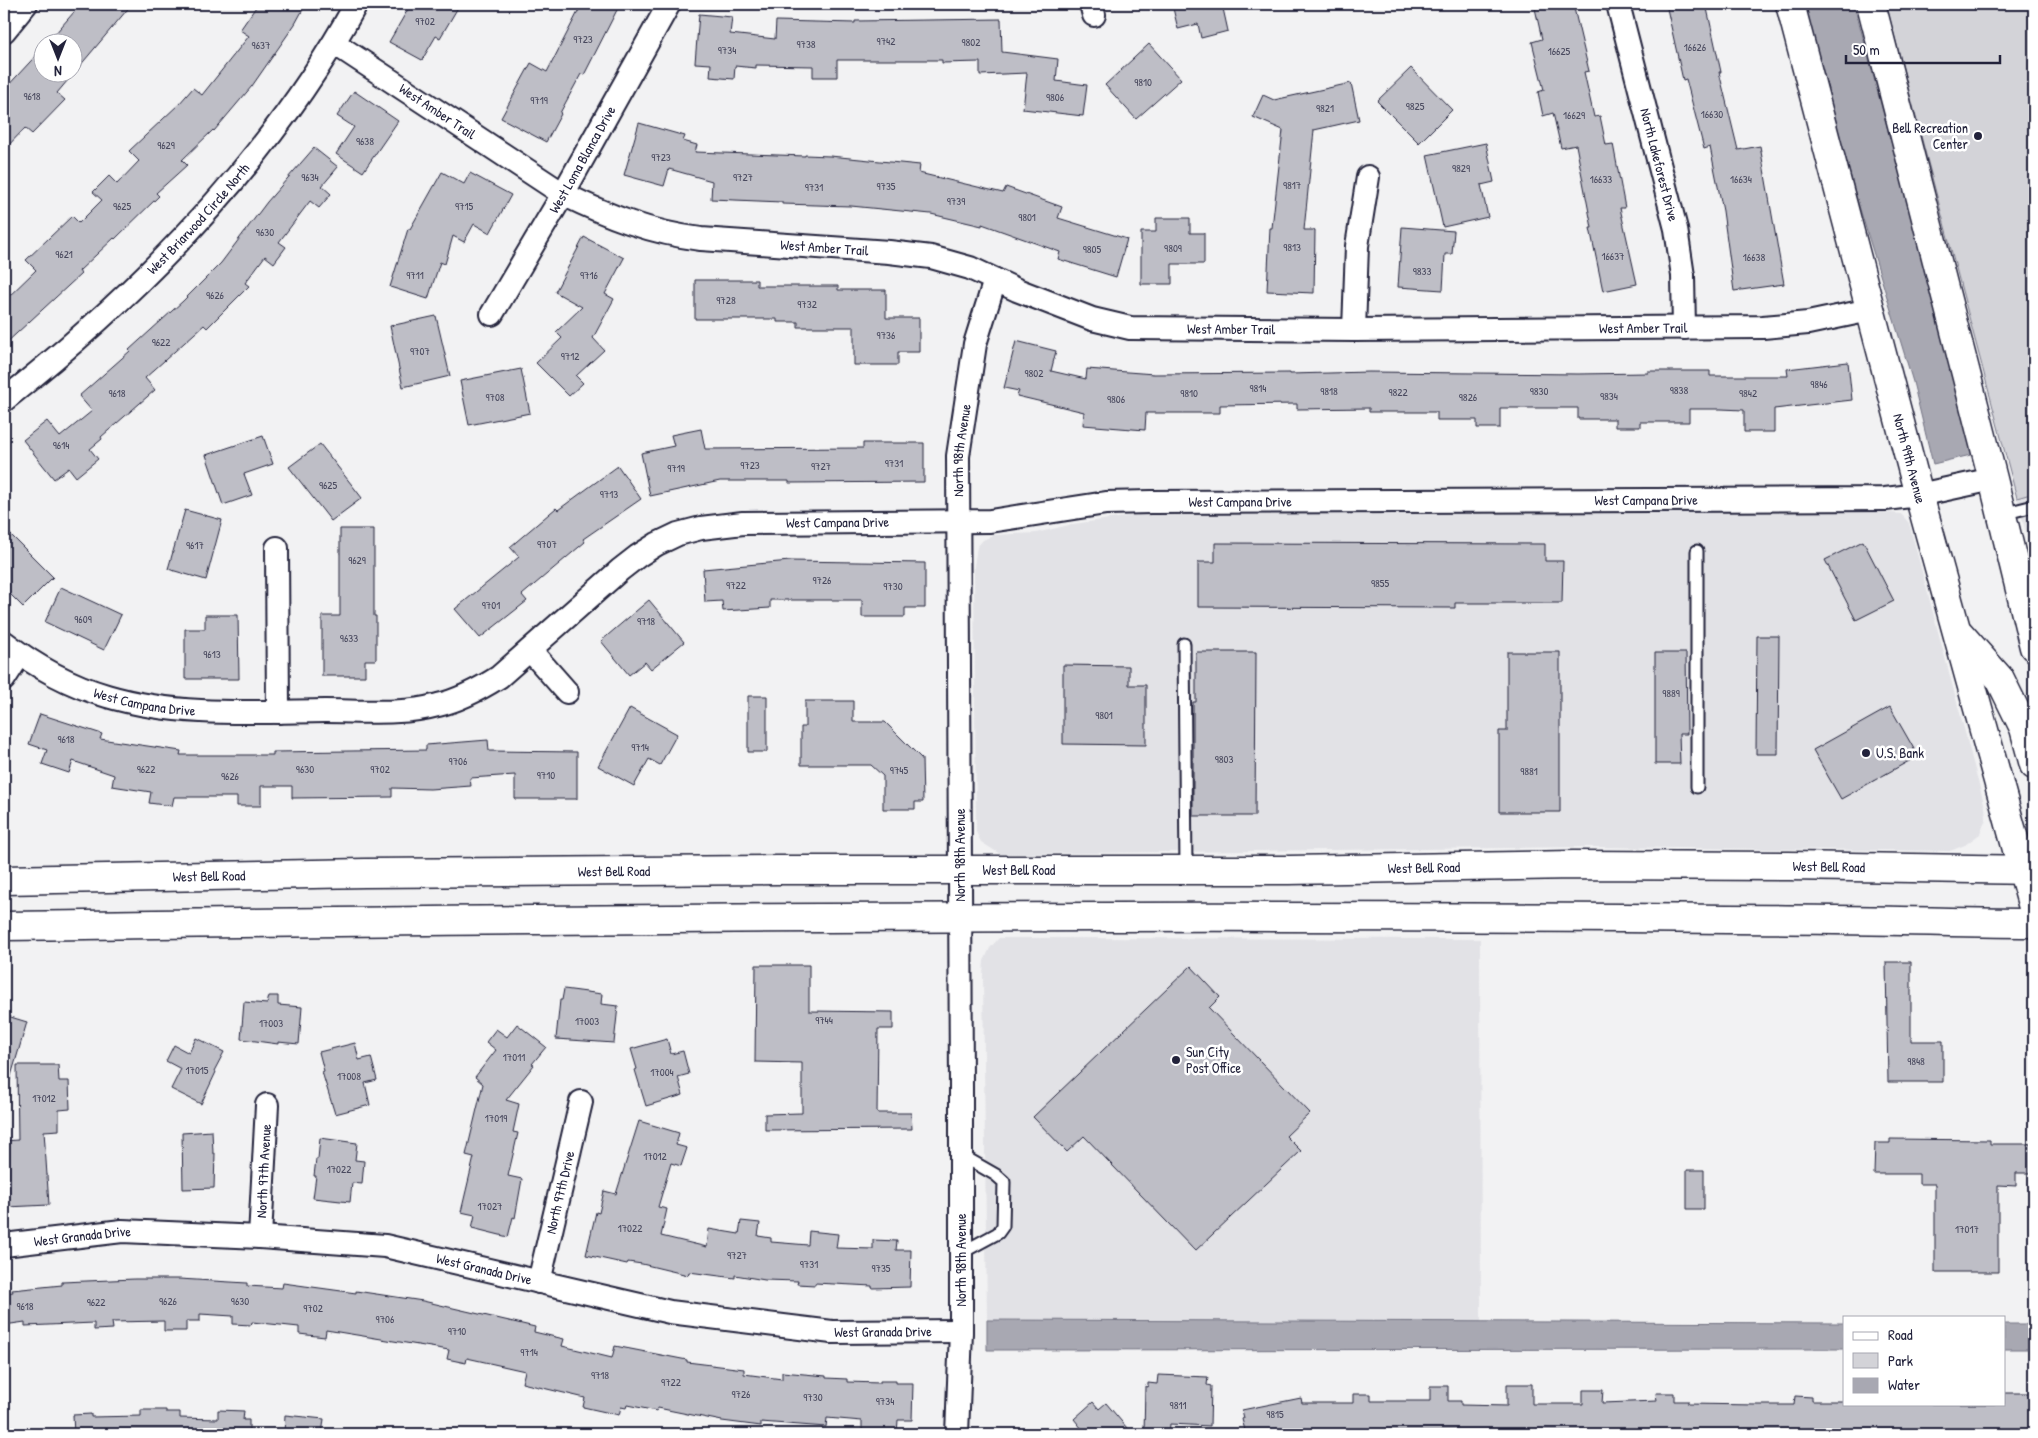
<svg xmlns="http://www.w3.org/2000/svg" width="2038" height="1438" viewBox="0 0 2038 1438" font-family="'Patrick Hand',sans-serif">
<rect width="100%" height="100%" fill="#f2f2f3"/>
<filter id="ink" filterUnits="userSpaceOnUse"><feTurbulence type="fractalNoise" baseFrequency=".02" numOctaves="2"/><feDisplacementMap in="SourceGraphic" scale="10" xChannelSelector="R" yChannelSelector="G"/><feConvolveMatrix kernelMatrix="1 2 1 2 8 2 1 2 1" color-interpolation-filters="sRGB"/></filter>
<g filter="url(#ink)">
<path fill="#e2e2e6" d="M2034,493V564L2017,498Z
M1873,511L1901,514L1909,523L1985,807L1986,819L1980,834L1965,845L1950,851L1587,847L1000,854L981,842L976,832L974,566L977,547L983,540L994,535L1036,533L1073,524L1139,515Z
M999,938L1480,939L1481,1322L987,1320L983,976L984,961L990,948Z"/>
<path fill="#d3d3d8" stroke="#7a7a8a" d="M1886,4H2034V493L2017,498Z"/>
<path fill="#a8a8b2" stroke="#727282" d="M1804,4H1854L1975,454L1933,464L1913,382L1856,196Z
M987,1320L1844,1323V1349L987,1350Z
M2004,1324H2034V1349H2004Z"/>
<path fill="#bebec6" stroke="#22223b" d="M81,4H132L57,93L65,100L32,134L25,128L4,150V90L42,49V72H72V42H48Z
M258,4H306L295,24L252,86L214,131L213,130L182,160L187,165L156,193L159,196L115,239L114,238L79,271L81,274L4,345V301L36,270L26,260L72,216L79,223L102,200L93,192L109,176L117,184L139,161L129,151L179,104L193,88L202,95L249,36L240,30Z
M411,4H460L440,38L436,36L422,60L389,42Z
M582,4H620L584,75L581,74L560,113L561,114L546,142L501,118L531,63L547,72Z
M1172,4H1222L1228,31L1201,38L1198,24L1178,29Z
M1534,4H1573L1589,71L1584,72L1594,117L1600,116L1606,145L1613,144L1625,208H1620L1637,284L1603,291L1590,228H1592L1576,145L1561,148L1553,113L1543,116L1538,92L1544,90L1532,42L1542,39Z
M1666,4H1706L1721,72H1719L1738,150L1760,146L1784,284L1734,291L1723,211L1710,147L1704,149L1686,79L1683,80Z
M699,14L732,17L730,34L775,39L776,21L855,23V21L1001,19L1002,52L1058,59L1056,81L1087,85L1083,116L1023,109L1027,73L980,75V62L942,63V60H837V77H813V66L756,65V68L735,66L734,79L710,77L711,64L695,63Z
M1149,44L1181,79L1136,119L1105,85Z
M1411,68L1452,110L1419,143L1377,101Z
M1351,83L1359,120L1314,130L1304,230H1315L1314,293L1267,291L1270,228H1272L1283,130L1253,117L1263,95L1274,100Z
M354,91L398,121L363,172L336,154L354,127L337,116Z
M639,123L685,136L683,141L697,145L695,152L805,156V155L830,156L920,165L919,173L1003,193L1006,187L1062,207L1058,218L1127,239L1116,277L1058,259L1060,252L982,224V226L931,214L851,206L782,204V202L711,199L712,181L669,169L664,186L624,175Z
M1486,143L1494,182L1481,185L1488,217L1443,227L1427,155Z
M314,148L338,167L322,186L331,194L319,208L310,201L279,242L286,247L274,263L265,256L245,283L249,286L207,328L204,325L145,378L155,390L101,437L102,439L90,449L98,459L76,477L69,468L54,479L23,440L47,421L60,437L92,411L79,396L130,351L129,350L183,301L221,263L267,202Z
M442,172L464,184L470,173L511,195L490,233L474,224L464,242L453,236L445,264L440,262L428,299L390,287L408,229H410Z
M1156,218H1190V233H1204V264H1172V284H1141V232H1156Z
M1402,227L1454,231L1452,254H1445L1443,290L1398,287Z
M584,237L624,258L605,294L614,299L593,338L604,350L576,376L583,383L569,396L536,363L562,338L556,332L582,307L555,292Z
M695,280H757V286H838V290H886V318H919V352H898V365H854V327H798V322H777V319H695Z
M436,316L450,376L403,387L390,326Z
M1016,341L1056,351L1051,371L1086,379L1087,369L1154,374L1290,373V374L1369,372L1578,374L1648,373V371H1710V376H1788L1787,369L1848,362L1852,400L1774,409V432H1744V410L1721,409H1689V422H1640V427H1615V419H1578V408H1500V428H1477V420H1437V412H1369V408L1297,409V404L1220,405V413H1146L1145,430L1083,425L1084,412L1017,396L1019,391L1004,388Z
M521,369L530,413L469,425L460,381Z
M701,429L705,449L863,448V443H924V482L789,483V481H720L650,496L641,453L674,446L671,435Z
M263,436L273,464L244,474L252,495L223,505L206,455Z
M320,444L362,498L331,521L289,467Z
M618,466L641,499L583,539L585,542L522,595L527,601L480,638L455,609L519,557L510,547L556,508L558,510Z
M185,510L222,520L206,580L168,569Z
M4,528L53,577L23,607L4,588Z
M340,529H374V616H376V660H365V676H322V616H340Z
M1863,541L1894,601L1856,620L1825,560Z
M1215,543L1545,544V561H1563L1562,603H1455V608L1198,607V562H1215Z
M790,561L925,563V608H905V617H862V600H770V608L723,611L722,601L705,602L703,569Z
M61,587L121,615L104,650L45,622Z
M649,600L684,642L651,669L645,662L629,675L601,641Z
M205,615H238L239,679H185V629H205Z
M1757,636H1779L1778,754H1756Z
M1196,652H1256L1255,816H1193V702H1196Z
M1507,652H1560V812H1499V731H1507Z
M1655,653H1686L1687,734H1679L1680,764H1655Z
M1063,665L1129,666V685H1146V745L1063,744Z
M748,696H767V752H748Z
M805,701H853V722H885L922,759L923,802H915V809H883V776L871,765H801V727H805Z
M1890,707L1918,756L1841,799L1813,750Z
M630,708L677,734L660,765L649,759L634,786L598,766Z
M40,714L102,734L100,739L181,751L180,755H273V752L426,750V745L488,740L489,751L577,752V799H515V775L470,778L471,786L430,789L392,788V797L292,798V786H261V806H237V797H174L172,806L149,803L151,792L112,786L114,775L73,761L69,773L42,764L47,750L29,744Z
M1886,962H1911V1041H1943V1082H1888Z
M756,965H809V1011L893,1012V1029H878L877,1113H911L912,1129L765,1130V1114L802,1113V1063L755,1062Z
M1191,966L1220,997L1209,1008L1310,1113L1286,1136L1301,1151L1195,1251L1084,1136L1067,1152L1033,1117Z
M564,989L602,994L601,1004L618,1006L614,1043L556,1039L560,1000H562Z
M269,996H278V1005L302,1007L299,1044L278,1042V1044L241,1039L244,1002L267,1004Z
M4,1015L27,1022L8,1086L4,1085Z
M517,1024L546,1047L532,1064L534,1065L506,1100L519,1104L513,1132L518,1133L508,1176L522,1179L515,1218L513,1217L508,1237L472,1228L475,1215L461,1212L474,1157L466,1155L483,1084L475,1077L496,1050L486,1042L496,1029L507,1037Z
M196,1038L224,1052L214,1071L216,1072L201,1104L171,1089L181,1069L166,1061L174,1045L189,1053Z
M667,1039L671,1054L683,1051L689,1074L678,1077L683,1095L646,1106L635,1070L637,1069L631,1049Z
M355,1043L359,1060L371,1057L377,1080L365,1083L370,1105L335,1114L322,1072L324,1071L319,1052Z
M17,1065H58L59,1081H69L70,1109L59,1110V1130L44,1131L49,1205L7,1207L4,1141L18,1140Z
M639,1121L679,1133L676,1145L687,1148L681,1166L671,1163L658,1207L667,1209L661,1236L707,1247L709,1229L739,1234L741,1221L760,1223L758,1236L771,1238V1242L808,1245L809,1231L838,1234L836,1248L873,1249V1240L897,1241L896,1250H911L910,1287L872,1288V1286L815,1283V1285L797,1284L798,1281L765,1280L735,1275V1278L689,1272L688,1275L642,1264L628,1262L627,1264L586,1255L596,1212L599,1213L604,1191L616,1194Z
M212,1131L213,1153H215L214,1188L183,1189L182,1133Z
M320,1138L357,1143L355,1160L364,1161L362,1184L352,1183L350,1202L313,1198L316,1176H314L316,1159H318Z
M1890,1139L1990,1140V1144H2034V1173H2016V1186L1998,1185V1272H1935V1184H1919V1174H1874L1875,1143H1890Z
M1687,1170H1704V1209H1687Z
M135,1279H179L247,1283V1286L282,1288L283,1283L356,1293V1291L423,1301L535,1327L534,1332L564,1339L562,1346L612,1358L615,1346L687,1360V1362L744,1369V1374L782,1379V1372L826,1376V1378L847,1379V1382L880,1383V1381H896V1383H913L912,1420H898L897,1434H871L862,1433V1421L827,1418L826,1427L761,1422V1426L722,1421L658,1408L657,1411L627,1405L626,1408L621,1407L619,1415L583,1407L585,1398L522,1383L525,1371L467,1358L466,1363L447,1359L449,1350L326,1330L325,1337L299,1334V1327L252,1322L251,1325L233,1324V1316L200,1314V1321H186V1331H164V1321L112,1322L113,1329L94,1330V1323L25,1326V1322L4,1325V1293L13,1292L12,1290L62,1285V1282Z
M1158,1375L1208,1377L1207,1385L1211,1386L1210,1426L1170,1424L1169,1434H1144L1145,1386L1148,1387V1383L1157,1384Z
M1507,1384H1532V1404H1583V1390H1603L1602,1403L1657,1401L1656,1393H1674V1401H1688V1404L1756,1405H1794L1795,1396L1812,1397V1401H1844V1404H2004V1393H2034V1434H1246L1242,1419L1244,1418L1242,1410L1301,1398L1302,1403H1353V1394H1371V1401H1430V1386H1448V1401H1461V1405L1507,1406Z
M1093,1402L1099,1409L1106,1403L1132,1434H1086L1074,1419Z
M141,1410H166V1412H180V1418L218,1419V1410L244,1411L243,1420H249V1434H74L73,1415L91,1414V1417L141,1416Z
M285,1415L324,1419L322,1434H284Z"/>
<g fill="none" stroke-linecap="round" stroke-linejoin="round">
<g stroke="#22223b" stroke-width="15">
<path id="lane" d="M2002,514L2034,506
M1184,644L1186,870
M1697,787V551
M961,1155L996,1175L1004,1182L1003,1226L998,1233L961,1253"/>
</g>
<g stroke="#22223b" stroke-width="26">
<g id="street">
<path d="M1091,4L1094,15"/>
<path id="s1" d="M1618,4L1676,229L1683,276L1684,328"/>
<path d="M4,31L26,4"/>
<path id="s2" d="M334,43L563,194C608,216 651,233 701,239L889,252L931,257L970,268L1017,290L1092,319L1130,328L1354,330L1763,327L1808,323L1870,310"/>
<path id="s3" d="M492,314L563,194L669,4"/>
<path d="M1354,330L1357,246L1368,177"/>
<path id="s4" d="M4,400C142,291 271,159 356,4"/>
<path d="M277,548L278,712"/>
<path id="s5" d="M4,642C35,666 69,685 107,696C178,717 252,712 325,711C362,711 402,715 438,705C460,700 480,689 499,677L620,570L638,556L657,544L678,534L701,528L743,523L990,521L1106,503L1151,502L1885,499L1919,495L1993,479"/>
<path d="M530,650L567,692"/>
<path d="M4,679L20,654"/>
<path id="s6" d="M260,1237L267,1105"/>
<path id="s7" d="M4,1245L122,1231L260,1237L385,1246L670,1312L832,1332L961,1331"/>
<path id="s8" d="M539,1282L581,1102"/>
<path id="s9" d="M957,1434L961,1331V1087L958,456L975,344L995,280"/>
</g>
</g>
<g stroke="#22223b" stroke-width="31">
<g id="secondary">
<path id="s10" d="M1790,4L1919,495L2034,911"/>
<path d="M1871,4L1993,479L2034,647"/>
<path d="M1960,634L2000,679L2024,728L2034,765"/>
</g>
</g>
<g stroke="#22223b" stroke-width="31">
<g id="primary">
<path id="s11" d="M4,880L365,873L777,870H1289L1573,865L1789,866L2034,870"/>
<path d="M4,926C579,918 1153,914 1728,919C1830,919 1932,922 2034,923"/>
</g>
</g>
<use href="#lane" stroke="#fff" stroke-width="11"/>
<use href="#street" stroke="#fff" stroke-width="22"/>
<use href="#secondary" stroke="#fff" stroke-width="28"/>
<use href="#primary" stroke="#fff" stroke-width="28"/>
</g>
</g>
<g fill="#22223b" stroke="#fff" stroke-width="2">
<circle cx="1978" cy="136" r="5"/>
<circle cx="1866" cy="753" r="5"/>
<circle cx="1176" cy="1060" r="5"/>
</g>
<g text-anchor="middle" stroke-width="5" stroke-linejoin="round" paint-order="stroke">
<g font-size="11" fill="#49495e">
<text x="425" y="25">9702</text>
<text x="583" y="43">9723</text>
<text x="886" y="45">9742</text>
<text x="971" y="46">9802</text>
<text x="806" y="48">9738</text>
<text x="261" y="49">9637</text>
<text x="1695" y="51">16626</text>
<text x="727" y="54">9734</text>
<text x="1559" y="55">16625</text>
<text x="1143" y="86">9810</text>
<text x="32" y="100">9618</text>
<text x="1055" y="101">9806</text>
<text x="539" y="104">9719</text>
<text x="1415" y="110">9825</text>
<text x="1325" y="112">9821</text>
<text x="1712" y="118">16630</text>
<text x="1574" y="119">16629</text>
<text x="365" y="145">9638</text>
<text x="166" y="149">9629</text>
<text x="661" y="161">9723</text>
<text x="1461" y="172">9829</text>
<text x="310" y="181">9634</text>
<text x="743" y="181">9727</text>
<text x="1601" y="183">16633</text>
<text x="1741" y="183">16634</text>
<text x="1292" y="189">9817</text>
<text x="886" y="190">9735</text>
<text x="814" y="191">9731</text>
<text x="956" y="205">9739</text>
<text x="122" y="210">9625</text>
<text x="464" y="210">9715</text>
<text x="1027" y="221">9801</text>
<text x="265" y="236">9630</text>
<text x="1292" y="251">9813</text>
<text x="1173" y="252">9809</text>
<text x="1092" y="253">9805</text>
<text x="64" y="258">9621</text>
<text x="1613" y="260">16637</text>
<text x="1754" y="261">16638</text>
<text x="1422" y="275">9833</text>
<text x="415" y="279">9711</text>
<text x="589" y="279">9716</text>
<text x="215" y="299">9626</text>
<text x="726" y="304">9728</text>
<text x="807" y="308">9732</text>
<text x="886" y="339">9736</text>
<text x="161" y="346">9622</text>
<text x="420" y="355">9707</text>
<text x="570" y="360">9712</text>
<text x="1034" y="377">9802</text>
<text x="1819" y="388">9846</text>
<text x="1258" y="392">9814</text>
<text x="1679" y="394">9838</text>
<text x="1329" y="395">9818</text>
<text x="1539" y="395">9830</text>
<text x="1398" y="396">9822</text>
<text x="117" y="397">9618</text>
<text x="1189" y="397">9810</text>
<text x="1748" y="397">9842</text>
<text x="1609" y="400">9834</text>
<text x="495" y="401">9708</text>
<text x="1468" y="401">9826</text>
<text x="1116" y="403">9806</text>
<text x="61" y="449">9614</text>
<text x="894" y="467">9731</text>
<text x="750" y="469">9723</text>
<text x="821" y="470">9727</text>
<text x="676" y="472">9719</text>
<text x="328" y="489">9625</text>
<text x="609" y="498">9713</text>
<text x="547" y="548">9707</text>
<text x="195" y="549">9617</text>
<text x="357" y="564">9629</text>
<text x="822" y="584">9726</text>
<text x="1380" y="587">9855</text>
<text x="736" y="589">9722</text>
<text x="893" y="590">9730</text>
<text x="491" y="609">9701</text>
<text x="83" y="623">9609</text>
<text x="646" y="625">9718</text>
<text x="349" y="642">9633</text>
<text x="212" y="658">9613</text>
<text x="1671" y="697">9889</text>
<text x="1104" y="719">9801</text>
<text x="66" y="743">9618</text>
<text x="640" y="751">9714</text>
<text x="1224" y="763">9803</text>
<text x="458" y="765">9706</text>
<text x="146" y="773">9622</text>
<text x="305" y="773">9630</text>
<text x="380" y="773">9702</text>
<text x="899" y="774">9745</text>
<text x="1529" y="775">9881</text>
<text x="546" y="779">9710</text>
<text x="230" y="780">9626</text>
<text x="824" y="1024">9744</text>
<text x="587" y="1025">17003</text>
<text x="271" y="1027">17003</text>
<text x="514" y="1061">17011</text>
<text x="1916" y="1065">9848</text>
<text x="197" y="1074">17015</text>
<text x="662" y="1076">17004</text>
<text x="349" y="1080">17008</text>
<text x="44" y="1102">17012</text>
<text x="496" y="1122">17019</text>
<text x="655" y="1160">17012</text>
<text x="339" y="1173">17022</text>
<text x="490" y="1210">17027</text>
<text x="630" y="1232">17022</text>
<text x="1967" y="1233">17017</text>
<text x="737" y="1259">9727</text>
<text x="809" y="1268">9731</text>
<text x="881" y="1272">9735</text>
<text x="168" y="1305">9626</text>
<text x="240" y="1305">9630</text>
<text x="96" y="1306">9622</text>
<text x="25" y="1310">9618</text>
<text x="313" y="1312">9702</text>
<text x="385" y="1323">9706</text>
<text x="457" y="1335">9710</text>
<text x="529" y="1356">9714</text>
<text x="600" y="1379">9718</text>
<text x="671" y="1386">9722</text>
<text x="741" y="1398">9726</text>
<text x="813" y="1401">9730</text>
<text x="885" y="1405">9734</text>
<text x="1178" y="1409">9811</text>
<text x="1275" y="1418">9815</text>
</g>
<g font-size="14" fill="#22223b" stroke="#fff">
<text dy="5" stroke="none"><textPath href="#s2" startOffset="124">West Amber Trail</textPath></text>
<text dy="5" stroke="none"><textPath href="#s3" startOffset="179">West Loma Blanca Drive</textPath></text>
<text dy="5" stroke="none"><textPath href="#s1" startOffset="166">North Lakeforest Drive</textPath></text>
<text dy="5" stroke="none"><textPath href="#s4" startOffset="266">West Briarwood Circle North</textPath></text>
<text dy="5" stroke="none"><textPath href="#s2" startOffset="544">West Amber Trail</textPath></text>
<text dy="5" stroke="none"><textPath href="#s2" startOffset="1376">West Amber Trail</textPath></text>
<text dy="5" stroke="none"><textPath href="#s2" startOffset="964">West Amber Trail</textPath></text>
<text dy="5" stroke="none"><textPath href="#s9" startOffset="984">North 98th Avenue</textPath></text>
<text dy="5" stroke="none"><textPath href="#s10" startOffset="470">North 99th Avenue</textPath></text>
<text dy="5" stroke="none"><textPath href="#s5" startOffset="1718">West Campana Drive</textPath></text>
<text dy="5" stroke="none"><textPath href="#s5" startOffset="1312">West Campana Drive</textPath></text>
<text dy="5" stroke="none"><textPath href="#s5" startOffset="908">West Campana Drive</textPath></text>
<text dy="5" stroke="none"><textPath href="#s5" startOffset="155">West Campana Drive</textPath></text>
<text transform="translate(960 855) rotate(-90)" y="5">North 98th Avenue</text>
<text dy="5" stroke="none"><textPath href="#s11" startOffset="1825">West Bell Road</textPath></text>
<text dy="5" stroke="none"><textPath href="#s11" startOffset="1420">West Bell Road</textPath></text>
<text dy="5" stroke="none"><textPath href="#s11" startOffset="610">West Bell Road</textPath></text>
<text dy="5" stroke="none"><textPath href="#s11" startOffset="1015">West Bell Road</textPath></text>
<text dy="5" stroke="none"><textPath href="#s11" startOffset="205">West Bell Road</textPath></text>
<text dy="5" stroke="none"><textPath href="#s6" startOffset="66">North 97th Avenue</textPath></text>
<text dy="5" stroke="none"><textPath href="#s8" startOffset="92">North 97th Drive</textPath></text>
<text dy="5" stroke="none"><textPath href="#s7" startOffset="79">West Granada Drive</textPath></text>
<text transform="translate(961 1260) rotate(-90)" y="5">North 98th Avenue</text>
<text dy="5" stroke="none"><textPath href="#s7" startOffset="484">West Granada Drive</textPath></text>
<text dy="5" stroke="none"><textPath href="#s7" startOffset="889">West Granada Drive</textPath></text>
</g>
<g font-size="14" fill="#22223b" stroke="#fff" text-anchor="start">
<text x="1968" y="133" text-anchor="end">Bell Recreation<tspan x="1968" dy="16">Center</tspan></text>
<text x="1876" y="758">U.S. Bank</text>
<text x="1186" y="1057">Sun City<tspan x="1186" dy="16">Post Office</tspan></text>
</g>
</g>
<rect width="2038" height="1438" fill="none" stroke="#fff" stroke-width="20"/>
<rect x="10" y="10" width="2018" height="1418" fill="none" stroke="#22223b" stroke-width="2" filter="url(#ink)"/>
<rect x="1843" y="1316" width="162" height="90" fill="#ffffff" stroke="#a7a7b1"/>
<rect x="1853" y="1332" width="25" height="8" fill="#ffffff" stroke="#a7a7b1"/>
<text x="1888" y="1340" font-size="15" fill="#22223b">Road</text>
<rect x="1853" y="1353" width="25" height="15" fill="#d3d3d8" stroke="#a7a7b1"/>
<text x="1888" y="1366" font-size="15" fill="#22223b">Park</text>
<rect x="1853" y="1378" width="25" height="15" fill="#a8a8b2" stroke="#a7a7b1"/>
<text x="1888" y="1390" font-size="15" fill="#22223b">Water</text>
<g transform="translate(58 58) rotate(180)"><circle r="24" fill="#ffffff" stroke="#a7a7b1"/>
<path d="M0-4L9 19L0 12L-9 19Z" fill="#22223b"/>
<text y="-8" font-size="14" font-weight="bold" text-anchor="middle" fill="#22223b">N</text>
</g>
<path d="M1846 55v8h154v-8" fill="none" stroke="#22223b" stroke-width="2.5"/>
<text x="1853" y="55" font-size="15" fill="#22223b" stroke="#ffffff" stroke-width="4" paint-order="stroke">50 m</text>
</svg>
